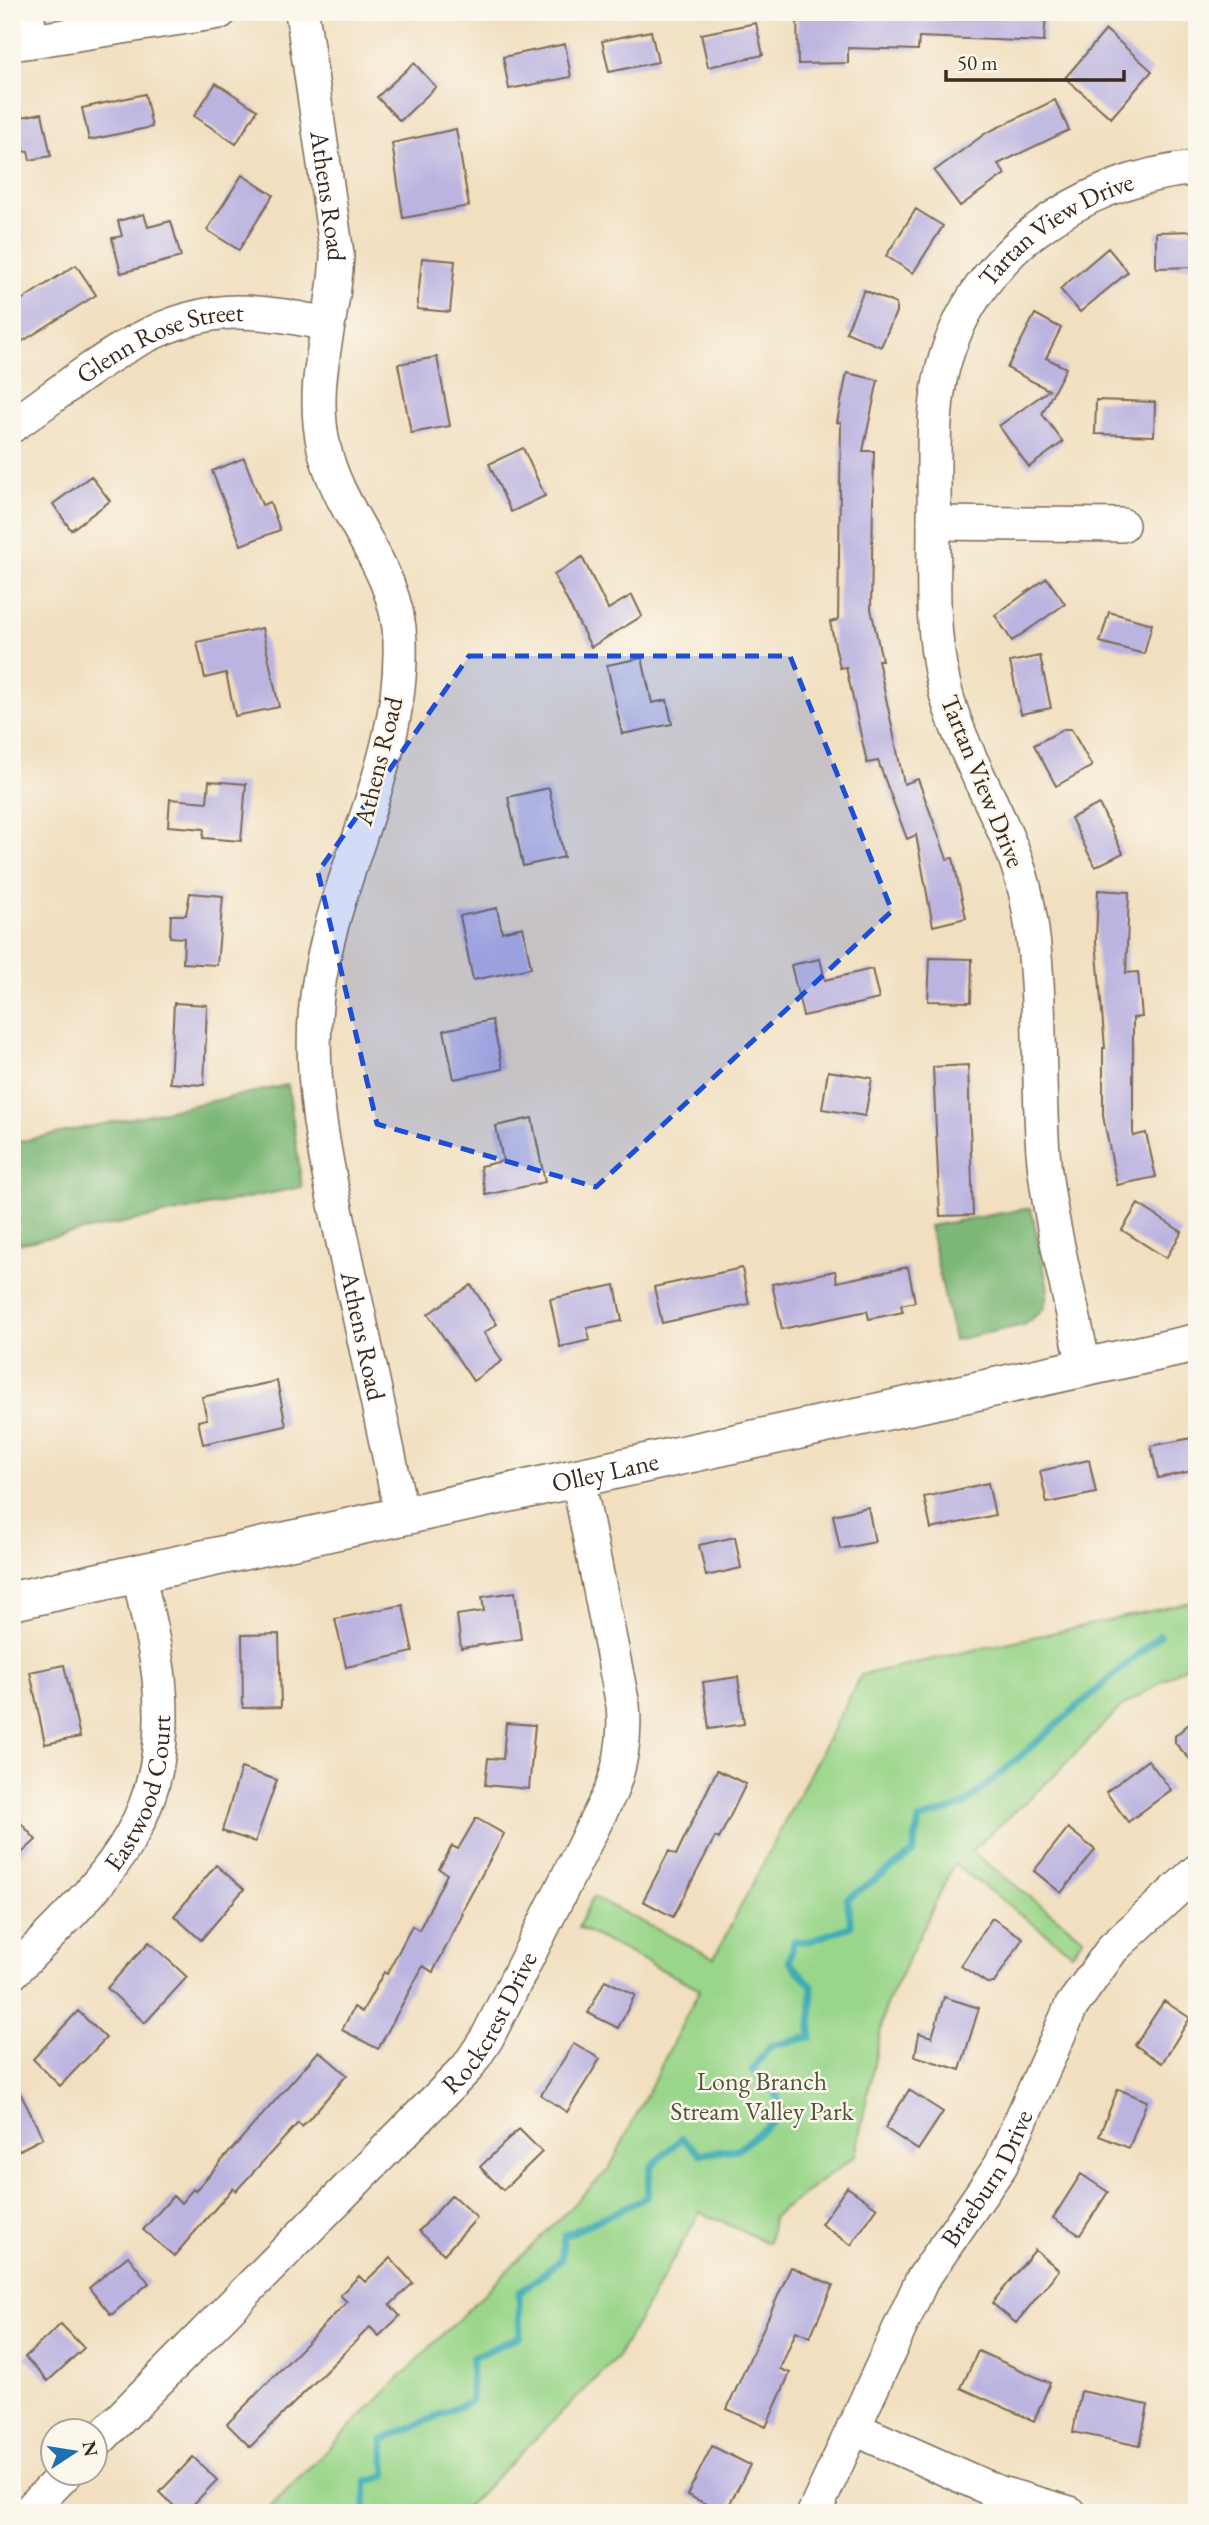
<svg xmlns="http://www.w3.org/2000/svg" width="1209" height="2525" viewBox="0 0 1209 2525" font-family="'EB Garamond',serif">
<rect width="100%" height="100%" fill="#fbf7ec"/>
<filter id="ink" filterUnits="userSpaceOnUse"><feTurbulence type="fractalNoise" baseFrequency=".0143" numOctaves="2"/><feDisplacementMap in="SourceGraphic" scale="14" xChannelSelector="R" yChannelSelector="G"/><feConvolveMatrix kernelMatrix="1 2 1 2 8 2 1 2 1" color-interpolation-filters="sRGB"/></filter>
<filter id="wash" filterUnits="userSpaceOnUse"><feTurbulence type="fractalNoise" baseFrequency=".00686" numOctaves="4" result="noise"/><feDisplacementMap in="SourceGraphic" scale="28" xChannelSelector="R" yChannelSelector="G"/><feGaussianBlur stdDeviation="1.57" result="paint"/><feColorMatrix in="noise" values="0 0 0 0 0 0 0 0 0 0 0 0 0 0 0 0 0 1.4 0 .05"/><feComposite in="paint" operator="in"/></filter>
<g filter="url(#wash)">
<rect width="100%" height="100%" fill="#f1dfc0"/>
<path fill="#9ad68a" stroke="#6a8054" stroke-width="2" d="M1197,1601V1659L1120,1708L1055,1775L971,1851L1083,1938L1072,1953L954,1864L886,2005L855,2156L773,2217L769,2243L700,2212L617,2358L460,2513H264L609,2169L700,1989L578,1927L593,1897L714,1958L861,1675Z"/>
<path fill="#7bb776" stroke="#5b704a" stroke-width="2" d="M288,1085L302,1187L12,1245V1143Z
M1031,1208L1048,1288L1044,1309L1024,1325L954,1340L929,1226Z"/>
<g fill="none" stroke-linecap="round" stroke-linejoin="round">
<path stroke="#3aabb4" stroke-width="7" d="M364,2513L367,2482L386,2476L383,2440L471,2401L472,2358L520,2336L519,2293L561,2260L564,2236L647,2197L651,2166L682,2138L700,2154L738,2149L783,2113L774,2088L752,2070L770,2046L811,2037L812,1986L789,1961L794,1941H810L851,1926L847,1899L913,1853L919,1820L964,1805L1160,1635"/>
</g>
<g id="blocks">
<path fill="#bbb4e0" d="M890,12H1046L1044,42L919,37L918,50L848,48V63L798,64L797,14Z
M756,23L763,55L708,67L701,34Z
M1106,30L1152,71L1111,118L1065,78Z
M651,31L658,62L609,72L602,41Z
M565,44L571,77L509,89L503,57Z
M414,63L436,87L400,121L377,97Z
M216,83L257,110L236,144L194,116Z
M145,94L152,127L89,140L82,108Z
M1055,100L1069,130L998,164L1005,174L960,206L934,171L986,133Z
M42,113L51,156L30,160L28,151L12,154V119Z
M456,129L469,206L403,218L392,143Z
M242,175L273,195L239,250L207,230Z
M916,209L943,226L913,273L886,256Z
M144,214L148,227L171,221L181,257L121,273L112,238L122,236L118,221Z
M1197,231V267L1156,268V232Z
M1108,248L1128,272L1080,312L1060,289Z
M422,258L455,261L450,312L417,309Z
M76,265L96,295L12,348V306Z
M864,290L896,304V312L881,347L846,332Z
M1035,314L1061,328L1046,358L1066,368L1042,414L1063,442L1029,467L999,426L1049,390L1007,368Z
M437,357L450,426L411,433L398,364Z
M847,373L878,380L863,451H874L871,609L882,660H878L904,784L918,779L947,859L953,858L966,918L933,926L916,835L907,839L878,761L867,763L846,667L840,668L830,622L838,620L841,423L837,422Z
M1096,400L1155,402L1154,436L1095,434Z
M523,448L545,496L511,512L489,464Z
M244,458L262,505L270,502L280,530L241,545L212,471Z
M91,476L110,501L71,530L53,504Z
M582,557L608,609L632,595L642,616L591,647L554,575Z
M1047,578L1065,604L1012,641L995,615Z
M1109,612L1152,624L1144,654L1100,642Z
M262,628L279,707L235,716L226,673L205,678L197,642Z
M1040,656L1051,708L1021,714L1010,662Z
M642,658L652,703L667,700L672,724L622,734L607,665Z
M1064,729H1071L1092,766L1056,786L1034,745Z
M209,781L246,784L241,841L203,838L204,829L168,826L170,799L207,802Z
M549,788L564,857L523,866L508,797Z
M1099,804L1123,853L1095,867L1071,818Z
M1098,890L1129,892L1126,973L1138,972L1142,1017L1133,1018V1136L1146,1133L1156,1177L1117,1185L1103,1116V1048H1105L1096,941Z
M190,893L223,896L217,965L183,963L184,938L170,937L171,915H186Z
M497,908L502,932L523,927L531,968L473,980L460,916Z
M930,958L972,959L971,1002L928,1001Z
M820,959L825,980L872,969L879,999L803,1016L791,965Z
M174,1003L207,1005L204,1085L170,1083Z
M492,1020L503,1069L454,1079L444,1030Z
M968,1065L973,1215L940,1216L933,1067Z
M828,1071L872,1078L865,1116L822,1109Z
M532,1118L545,1182L486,1195L480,1166L503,1161L496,1126Z
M1138,1204L1182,1232L1166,1258L1122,1230Z
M908,1267L915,1302L901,1305L903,1312L869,1319L867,1311L782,1329L772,1284L835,1271L837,1282Z
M742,1268L749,1304L662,1323L654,1287Z
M471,1285L497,1324L484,1333L502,1361L473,1381L428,1314Z
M615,1285L622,1321L587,1328L590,1340L560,1347L550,1299Z
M277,1381L286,1426L203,1444L198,1421L207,1419L202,1397Z
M1197,1437V1470L1158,1478L1151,1446Z
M1089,1460L1096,1493L1047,1503L1040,1471Z
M988,1483L995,1515L931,1529L924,1497Z
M868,1507L875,1542L840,1549L833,1515Z
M735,1537L741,1568L706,1576L699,1545Z
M515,1592L521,1639L461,1648L457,1615L484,1611L482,1597Z
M403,1605L413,1652L346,1667L335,1619Z
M279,1634L281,1707L243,1708L242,1635Z
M64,1665L80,1737L45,1744L30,1672Z
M738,1677L744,1724L709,1729L703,1682Z
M1197,1717V1767L1175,1743V1736Z
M506,1723L535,1725L529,1789L485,1785L488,1758L503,1759Z
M1148,1760L1171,1790L1128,1822L1106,1792Z
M241,1768L277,1780L255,1842L222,1831Z
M717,1770L746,1784L719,1839L715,1837L673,1917L643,1901L669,1851L676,1855Z
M12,1813L36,1840L12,1862Z
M476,1818L504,1834L461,1913L463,1914L433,1972L423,1966L378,2049L342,2030L354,2007L362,2012L384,1972L387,1974L412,1926L419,1930L447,1874L439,1869L452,1846L458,1849Z
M1068,1828L1095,1850L1061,1893L1034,1871Z
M216,1865L244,1889L201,1940L174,1916Z
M992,1918L1023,1938L994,1983H987L961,1966Z
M149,1942L187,1977L145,2023L107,1988Z
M605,1980L635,1995L618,2028L588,2013Z
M944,1997L979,2008L960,2070L915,2056L919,2033L932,2037Z
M1164,2001L1190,2018L1162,2063L1135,2045Z
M78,2011L106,2038L60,2086L33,2059Z
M574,2043L600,2059L567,2112L541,2095Z
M319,2051L347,2075L302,2127L298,2123L236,2191L233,2188L174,2256L143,2230L173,2196L181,2203L193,2189L195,2191Z
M12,2077L43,2138L12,2154Z
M1118,2089L1147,2101L1129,2148L1099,2136Z
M909,2090L943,2112L918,2150L885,2128Z
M519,2129L542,2152L503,2190L480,2167Z
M1081,2174L1108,2192L1080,2235L1053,2218Z
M847,2187L877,2208L851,2245L821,2224Z
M452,2195L477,2218L444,2254L419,2231Z
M1035,2250L1059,2270L1016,2323L992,2303Z
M128,2256L149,2283L111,2315L89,2288Z
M390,2258L413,2283L390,2305L400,2316L379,2336L370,2327L250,2447L227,2424L347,2302L340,2295L359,2276L365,2282Z
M791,2267L833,2285L810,2337L796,2331L780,2369L790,2373L766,2427L727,2409Z
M61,2324L84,2348L48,2381L25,2357Z
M978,2351L1050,2383L1034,2421L961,2388Z
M1081,2391L1148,2405L1140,2446L1073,2432Z
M712,2446L750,2465L725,2513L687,2495Z
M193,2457L217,2480L185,2513H181L160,2492Z"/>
</g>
</g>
<g filter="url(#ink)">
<use href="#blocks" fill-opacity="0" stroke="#7b6957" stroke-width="2"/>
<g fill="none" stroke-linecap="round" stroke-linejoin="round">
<g stroke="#7b6957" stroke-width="36">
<g id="minor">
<path d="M27,12L31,41"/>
<path id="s1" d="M302,12L337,254C335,322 308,378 324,448C340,517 398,567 400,641C404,764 332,876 317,996C306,1084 329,1175 347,1261C366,1346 384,1431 402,1517"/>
<path d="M12,44L220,12"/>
<path id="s2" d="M12,426C80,379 150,313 237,312C268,312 297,318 327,324"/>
<path d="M934,523L1122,525"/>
<path id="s3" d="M1084,1368C1071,1296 1049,1224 1043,1152C1037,1071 1043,984 1028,905C1014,826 960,760 943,681C931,629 934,577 934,524C935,476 931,427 940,380C965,259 1078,178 1197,168"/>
<path id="s4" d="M12,1973C105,1879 174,1822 159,1678C155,1643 145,1608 139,1574"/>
<path d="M853,2428L997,2492L1070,2513"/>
<path id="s5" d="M94,2445L467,2068L487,2038L611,1791C622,1762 626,1736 623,1705L578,1479"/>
<path d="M27,2513L67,2472"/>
<path id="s6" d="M814,2513L922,2280L1001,2165L1071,2007L1113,1948L1197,1871"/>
</g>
</g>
<g stroke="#7b6957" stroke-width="41">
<g id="major">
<path id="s7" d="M12,1601L1197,1343"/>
</g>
</g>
<use href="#minor" stroke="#fff" stroke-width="33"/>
<use href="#major" stroke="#fff" stroke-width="38"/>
</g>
</g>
<path fill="#1d4ed8" fill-opacity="0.2" stroke="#1d4ed8" stroke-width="5" stroke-dasharray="14 9" stroke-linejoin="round" d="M469,656H790L892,911L596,1187L377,1124L318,872Z"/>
<g text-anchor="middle" stroke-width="5" stroke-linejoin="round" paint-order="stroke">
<g font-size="26" fill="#3b2a1e" stroke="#fbf7ec">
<text dy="9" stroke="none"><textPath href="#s1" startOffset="186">Athens Road</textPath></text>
<text dy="9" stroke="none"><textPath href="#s3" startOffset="1209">Tartan View Drive</textPath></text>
<text dy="9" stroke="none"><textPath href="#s2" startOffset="173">Glenn Rose Street</textPath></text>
<text transform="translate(378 761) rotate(-76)" y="9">Athens Road</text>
<text transform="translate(983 781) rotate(68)" y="9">Tartan View Drive</text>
<text dy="9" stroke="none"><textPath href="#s1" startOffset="1360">Athens Road</textPath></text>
<text dy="9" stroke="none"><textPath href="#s7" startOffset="607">Olley Lane</textPath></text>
<text dy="9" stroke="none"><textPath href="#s4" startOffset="226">Eastwood Court</textPath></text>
<text dy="9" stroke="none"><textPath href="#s5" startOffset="581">Rockcrest Drive</textPath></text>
<text dy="9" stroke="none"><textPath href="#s6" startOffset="378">Braeburn Drive</textPath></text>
</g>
<g font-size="26" fill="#535539" stroke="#fbf7ec">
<text x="762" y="2090">Long Branch<tspan x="762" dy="30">Stream Valley Park</tspan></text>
</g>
</g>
<rect width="1209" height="2525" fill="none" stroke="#fbf7ec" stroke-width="42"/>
<g transform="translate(74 2452) rotate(78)"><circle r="33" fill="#fbf7ec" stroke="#aea59a" stroke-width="2"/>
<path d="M0-5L12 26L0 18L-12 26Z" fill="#1f6fb2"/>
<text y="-10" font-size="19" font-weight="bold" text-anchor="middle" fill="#3b2a1e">N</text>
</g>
<path d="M946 70v10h178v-10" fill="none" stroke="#3b2a1e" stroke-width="3.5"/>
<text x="957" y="70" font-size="21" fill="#3b2a1e" stroke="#fbf7ec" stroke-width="5" paint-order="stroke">50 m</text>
</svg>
